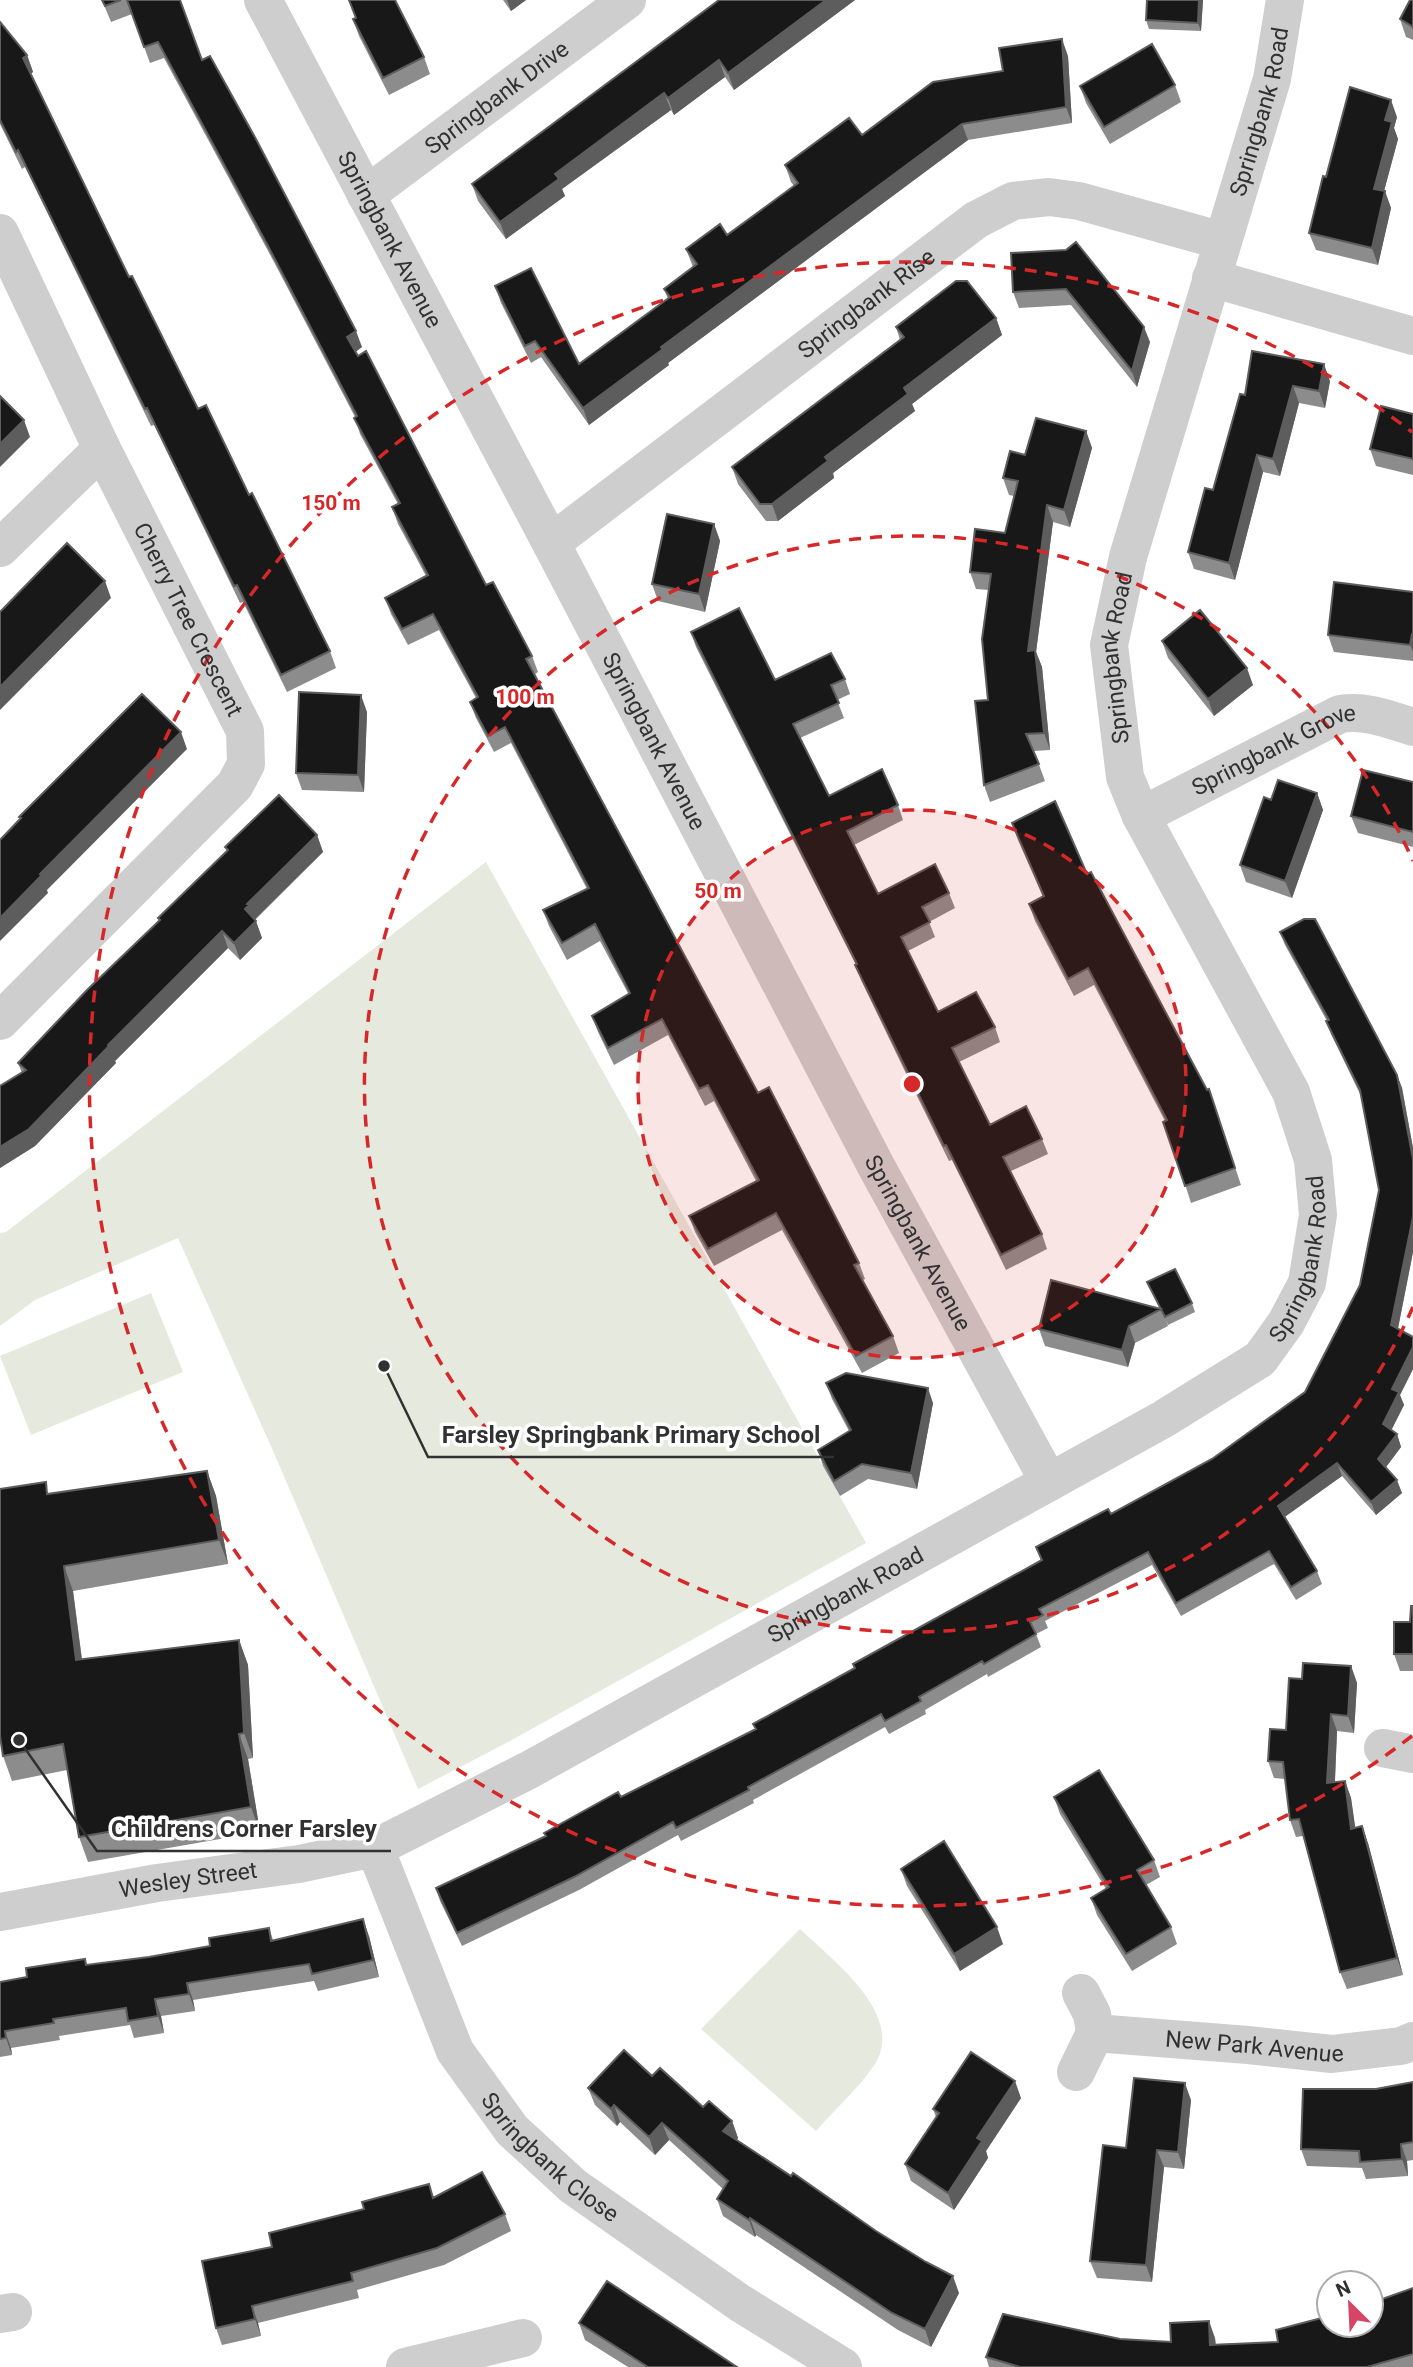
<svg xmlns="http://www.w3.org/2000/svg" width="1413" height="2367" viewBox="0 0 1413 2367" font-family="Roboto,sans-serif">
<rect width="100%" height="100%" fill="#fff"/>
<path fill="#e6eade" d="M486,862L866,1543L510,1741L418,1789L274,1453L178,1238L35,1300L0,1326V1233L6,1232Z
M151,1293L183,1372L31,1435L0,1356Z
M800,1929C832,1960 909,2016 873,2067C857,2090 834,2110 816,2131L701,2029Z"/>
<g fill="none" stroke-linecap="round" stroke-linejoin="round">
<g stroke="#cecece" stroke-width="38">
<path id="s1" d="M263,0L551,543L876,1166L1049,1482"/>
<path id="s2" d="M366,195L627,0"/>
<path id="s3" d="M0,233L102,449L245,731L246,764L235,785L0,1021"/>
<path d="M1211,278L1413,336"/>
<path id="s4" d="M551,543L976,220L1013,201L1049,197L1079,201L1223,241"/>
<path d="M0,548L102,449"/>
<path id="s5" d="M1141,816L1340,714C1366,710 1388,719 1413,727"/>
<path d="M1383,1748L1413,1754"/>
<path id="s6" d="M375,1848L455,2051L512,2130L573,2186L600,2205L740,2303L843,2367"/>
<path id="s7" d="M0,1912L157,1883L299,1864L375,1848L527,1771L1165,1418L1260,1359L1286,1323L1307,1283L1318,1215L1313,1160L1291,1092L1141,816L1125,777L1109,645L1128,557L1272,79L1285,0"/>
<path id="s8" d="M1081,1993L1092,2014L1095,2033L1248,2045L1332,2054L1401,2046L1413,2041"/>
<path d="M1076,2072L1095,2033"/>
<path d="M0,2314L13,2312"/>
<path d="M405,2367L523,2338"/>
</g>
</g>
<path fill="#8c8c8c" d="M102,0H180L202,60L362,347L355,352L486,585L532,656L538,672L535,674L758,1093L859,1263L865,1279L863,1280L893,1336L899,1353L862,1373L782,1230L714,1266L695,1232L689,1216L756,1181L714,1101L705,1106L668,1035L614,1065L598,1032L592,1016L629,995L600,941L567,960L549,926L543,910L587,889L511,743L494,752L476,718L470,702L476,698L439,630L408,645L391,614L385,598L426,576L398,524L392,507L398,504L360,434L355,417L274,262L164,58L150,63L132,14L111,22Z
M503,0H526L511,11Z
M719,0H855L734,90L725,77L674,115L671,110L562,189L565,196L506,239L478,201L472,184Z
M1203,0L1201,31L1149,29L1146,20Z
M1413,0V40L1406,37L1400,19Z
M353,19L424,57L430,74L389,95L359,36Z
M0,22L27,55L33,72L30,74L129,277L198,409L249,495L330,651L336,668L287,692L243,602L240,603L154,425L151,426L25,167L22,169L0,124Z
M1068,56L1072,123L968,140L668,363L669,365L589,425L541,357L531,363L501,303L495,286L579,364L668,299L664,289L693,267L686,249L727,235L794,186L791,182L785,165L862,135L1003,71Z
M1175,85L1181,102L1110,144L1086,103L1080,86Z
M1397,117L1394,128L1398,139L1384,191L1391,208L1378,265L1316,250L1309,233L1326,177Z
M1011,253L1150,342L1137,387L1071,305L1019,308L1013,292Z
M996,318L1002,335L912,404L915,411L833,473L834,478L778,521H766L738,484L732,467L900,340L896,327Z
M1330,381L1325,408L1299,403L1280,476L1263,472L1235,580L1194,569L1188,552L1213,490L1245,395Z
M1413,414V475L1376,466L1370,449Z
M1086,431L1092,448L1070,527L1053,522L1036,652L1042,667L1050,750L1034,751L1045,781L990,802L984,785L988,700L989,590L976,589L970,572L1005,533L1014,496L1009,495L1003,478L1025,455Z
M714,524L720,541L705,612L658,601L652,584Z
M1413,592V661L1334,652L1328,635Z
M691,632L775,680L845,679L850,694L837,700L844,718L800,738L829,796L898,805L903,820L854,845L878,894L949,893L955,908L929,922L935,937L908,951L938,1012L995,1027L1000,1042L959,1062L990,1125L1042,1139L1048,1154L1011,1171L1042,1234L1047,1249L1006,1270L952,1160L949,1161L912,1086L861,980L856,965L696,647Z
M1162,641L1253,685L1214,716L1168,658Z
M367,712L364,792L302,790L296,773Z
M1413,782V847L1358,833L1351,816Z
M1317,793L1323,810L1292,898L1246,882L1240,865Z
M1012,823L1087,874L1207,1090L1209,1089L1241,1185L1191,1203L1165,1121L1094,985L1074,996L1035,921L1029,904L1043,897L1018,840Z
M317,835L323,852L255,920L262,938L240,960L228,948L115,1061L116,1063L35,1146L0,1168V1086L22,1073L18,1063L159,920L158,918L227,851L225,847Z
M1280,932L1397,1075L1402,1088L1413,1148V1252L1398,1329L1413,1337V1369L1400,1395L1404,1405L1391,1430L1397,1434L1401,1447L1386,1467L1402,1493L1376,1515L1342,1476L1284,1517L1317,1571L1322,1584L1296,1600L1274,1564L1181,1616L1152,1565L1045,1621L1048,1628L1036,1634L1041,1647L988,1677L987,1674L925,1710L926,1714L889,1734L885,1727L753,1800L754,1803L681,1841L678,1835L579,1890L462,1946L440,1901L436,1888L545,1836L755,1729L753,1724L854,1668L853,1664L1041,1561L1036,1547L1111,1514L1212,1459L1305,1392L1360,1285L1379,1190L1361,1096L1331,1034L1326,1021H1327L1285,945Z
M1147,1282L1192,1303L1195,1312L1168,1325L1166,1320L1168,1326L1135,1343L1128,1367L1045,1346L1039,1329L1160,1308Z
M826,1383L933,1403L917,1489L868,1479L840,1496L823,1466L818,1450L849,1431L832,1399Z
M207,1471L216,1496L228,1564L73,1591L82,1659L239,1640L248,1665L253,1758L248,1759L260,1832L88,1862L79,1837L67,1770L12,1781L3,1756L50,1494Z
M1413,1606V1671H1400L1394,1654L1410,1622Z
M1351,1666L1357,1683L1354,1733L1337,1731L1335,1782L1345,1781L1351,1798L1355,1828L1368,1843L1403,1975L1347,1989L1340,1972L1303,1836L1296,1837L1290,1820L1285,1779L1274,1778L1268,1761L1286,1730Z
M1054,1797L1154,1860L1160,1877L1146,1885L1171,1927L1177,1944L1132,1971L1097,1915L1091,1898L1106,1889L1060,1814Z
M901,1869L1003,1944L960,1971L907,1886Z
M269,1928L273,1940L369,1936L379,1977L318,1991L314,1981L193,2000L195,2011L161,2016L164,2033L134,2038L130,2025L59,2036L60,2040L11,2048L12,2055L0,2057V1982L27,1977L85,1959L87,1965L149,1957L210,1946Z
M652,2076L703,2107L732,2121L738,2138L737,2140L959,2293L931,2347L898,2330L756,2235L755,2237L723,2216L717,2199L723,2189L669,2140L655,2155L620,2122L617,2126L595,2105L588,2088Z
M1413,2082V2160L1407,2161L1408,2176L1366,2179L1362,2168L1307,2166L1301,2149L1376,2089Z
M1021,2098L986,2151L988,2158L954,2210L911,2181L905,2164L936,2117L933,2109Z
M1191,2100L1184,2169L1164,2167L1152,2282L1097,2278L1090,2261L1126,2148Z
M434,2198L505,2214L511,2231L444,2265L357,2290L359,2298L258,2323L261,2336L222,2345L216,2328L272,2247Z
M1413,2288V2367H989L986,2357L1120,2339L1171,2342L1215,2338L1216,2344L1278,2342L1329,2325Z
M579,2323L737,2367H628L585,2340Z"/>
<path fill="#5d5d5d" d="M507,0H526L511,11Z
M826,0H855L734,90L728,73Z
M1199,0H1203L1201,31L1198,23Z
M1062,39L1068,56L1072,123L1066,107Z
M27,55L33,72L29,75L23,58Z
M719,60L725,77L674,115L668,98Z
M664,93L671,110L562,189L565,196L506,239L500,222L555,174Z
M1391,100L1397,117L1394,128L1398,139L1380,206L1374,189L1385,120Z
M962,124L968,140L668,363L669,365L589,425L583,408L661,347Z
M1385,191L1391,208L1378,265L1372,248Z
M996,318L1002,335L912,404L915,411L833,473L834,478L778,521L772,504L904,388Z
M1144,327L1150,342L1137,387L1132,371Z
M356,331L362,347L353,354L347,337Z
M1324,364L1330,381L1325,408L1319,391Z
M1293,386L1299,403L1280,476L1273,459Z
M24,420L30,437L0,467V444Z
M1086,431L1092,448L1070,527L1064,510Z
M1257,455L1263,472L1235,580L1229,563Z
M1047,505L1053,522L1036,652L1042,667L1050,750L1044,733L1028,651Z
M714,524L720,541L705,612L699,594Z
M105,581L111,598L0,710V687Z
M1412,634L1413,637V652L1410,645Z
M1247,668L1253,685L1214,716L1208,699Z
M361,695L367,712L364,792L358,775Z
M181,732L187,749L47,890L48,893L0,941V918L40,874Z
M1317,793L1323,810L1292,898L1285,881Z
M317,835L323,852L254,920L256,921L262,938L240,960L234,943L247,904Z
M222,931L228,948L115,1061L116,1063L35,1146L0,1168V1147L108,1045Z
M1397,1075L1402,1088L1413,1148V1159Z
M1413,1217V1252L1396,1338L1391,1325Z
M1129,1326L1135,1343L1128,1367L1122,1350Z
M1413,1347V1369L1400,1395L1404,1405L1388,1437L1383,1424L1392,1389Z
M928,1388L933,1403L917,1489L911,1473Z
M1397,1434L1401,1447L1383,1471L1378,1459Z
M1337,1463L1342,1476L1282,1519L1278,1506Z
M207,1471L216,1496L228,1564L219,1540Z
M1397,1480L1402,1493L1376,1515L1371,1502Z
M64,1566L73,1591L85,1685L76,1660Z
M239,1640L248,1665L253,1758L244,1733Z
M1351,1666L1357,1683L1354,1733L1348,1716Z
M1331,1714L1337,1731L1334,1800L1327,1783Z
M239,1734L248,1759L260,1832L251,1807Z
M1345,1781L1351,1798L1358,1846L1351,1829Z
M1362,1826L1368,1843L1403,1975L1397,1958Z
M363,1919L369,1936L379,1977L373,1960Z
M997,1927L1003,1944L960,1971L954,1954Z
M187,1983L193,2000L195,2011L189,1994Z
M155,1999L161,2016L164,2033L158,2016Z
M5,2031L11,2048L12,2055L6,2038Z
M1015,2081L1021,2098L986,2151L988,2158L954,2210L948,2193L977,2138Z
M1185,2083L1191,2100L1184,2169L1178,2152Z
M614,2105L620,2122L617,2126L611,2109Z
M732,2121L738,2138L729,2148L723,2131Z
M662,2123L669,2140L655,2155L649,2137Z
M1401,2144L1407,2161L1408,2176L1402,2159Z
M1157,2150L1164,2167L1152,2282L1146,2265Z
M750,2218L756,2235L755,2237L749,2220Z
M953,2276L959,2293L931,2347L925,2329Z
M252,2306L258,2323L261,2336L255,2319Z
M1209,2321L1215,2338L1216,2362L1210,2345Z"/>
<path fill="#181818" stroke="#5d5d5d" stroke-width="2" d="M102,0H121L105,6Z
M127,0H180L202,60L210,56L257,141L356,331L347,337L358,356L366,351L486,585L493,582L532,656L526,659L758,1093L769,1087L859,1263L854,1265L893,1336L856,1356L776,1213L708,1249L689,1216L759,1180L708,1085L699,1089L662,1019L608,1048L592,1016L630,993L595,924L562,943L543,910L589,888L505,727L488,736L470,702L478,697L433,614L402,629L385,598L428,575L392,507L400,503L354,418L357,416L268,246L158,42L144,47Z
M349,0H395L424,57L383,78L353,19L356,18Z
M719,0H826L728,73L719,60L668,98L664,93L555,174L559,179L500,222L472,184Z
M1147,0H1199L1198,23L1146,20Z
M1410,0H1413V27L1400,19Z
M0,22L27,55L23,58L129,277L132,276L198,409L206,405L249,495L252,493L330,651L281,675L237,585L234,586L147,408L145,409L18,150L16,152L0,120Z
M1062,39L1066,107L962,124L661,347L663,349L583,408L535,341L525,346L495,286L531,268L579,364L670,297L664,289L697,264L686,249L720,224L727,235L798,183L785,165L849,118L862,135L933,82L1003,71L999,48Z
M1152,44L1175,85L1104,127L1080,86Z
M1350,87L1391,100L1385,120L1392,122L1374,189L1385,191L1372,248L1309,233L1323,176L1326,177Z
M1076,242L1144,327L1132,371L1066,289L1013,292L1011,253L1066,250Z
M956,281H967L996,318L904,388L908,394L825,457L828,461L772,504H760L732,467L904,337L896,327Z
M1252,351L1324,364L1319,391L1293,386L1273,459L1257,455L1229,563L1188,552L1205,488L1213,490L1240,394L1245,395Z
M0,396L24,420L0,444Z
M1381,406L1413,414V459L1370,449Z
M1036,418L1086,431L1064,510L1047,505L1028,651L1035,650L1044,733L1026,734L1039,764L984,785L975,701L988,700L982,639L991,574L970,572L975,529L1005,533L1018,481L1003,478L1010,451L1025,455Z
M667,514L714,524L699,594L652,584Z
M67,543L105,581L0,687V612Z
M1334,582L1413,592V634H1412L1410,645L1328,635Z
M739,608L775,680L831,653L845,679L831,685L839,703L793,724L829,796L882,769L898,805L847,831L878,894L935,864L949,893L922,907L930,922L901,937L938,1012L976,992L995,1027L952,1048L990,1125L1026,1106L1042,1139L1003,1157L1042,1234L1001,1255L946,1145L944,1146L855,965L857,964L691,632Z
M1200,610L1247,668L1208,699L1162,641Z
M299,692L361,695L358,775L296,773Z
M142,694L181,732L40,874L41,876L0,918V840L21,818L19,817Z
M1363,770L1413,782V832L1351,816Z
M1278,780L1317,793L1285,881L1240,865L1264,797L1271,800Z
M279,795L317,835L247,904L249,905L245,909L256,921L234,943L222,931L108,1045L109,1046L29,1129L0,1147V1086L26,1070L18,1063L87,990L160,920L158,918L228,850L225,847Z
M1055,801L1087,874L1091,872L1207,1090L1209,1089L1235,1168L1185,1186L1163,1122L1167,1120L1088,968L1068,979L1029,904L1044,896L1012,823Z
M1304,919H1315L1397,1075L1413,1159V1217L1391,1325L1413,1337V1347L1392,1389L1399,1392L1383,1424L1397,1434L1378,1459L1397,1480L1371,1502L1337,1463L1278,1506L1317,1571L1291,1587L1269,1551L1176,1603L1148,1552L1039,1609L1043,1615L1030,1622L1036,1634L984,1664L982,1661L919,1697L921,1701L885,1721L881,1714L748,1787L749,1790L676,1828L673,1822L574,1877L457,1933L436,1888L546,1836L544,1833L618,1792L621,1797L756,1729L753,1724L855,1668L853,1664L1042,1560L1036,1547L1108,1509L1111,1514L1212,1459L1305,1392L1360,1285L1379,1190L1360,1090L1326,1021L1329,1020L1280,932Z
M1175,1269L1192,1303L1165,1317L1147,1282Z
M1051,1280L1161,1309L1129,1326L1122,1350L1039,1329Z
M846,1373L928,1388L911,1473L862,1464L834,1481L818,1450L851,1430L826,1383Z
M207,1471L219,1540L64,1566L76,1660L239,1640L244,1733L239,1734L251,1807L79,1837L63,1744L3,1756L0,1736V1489L46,1482L47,1494Z
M1411,1606H1413V1654H1394V1622H1410Z
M1303,1663L1351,1666L1348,1716L1331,1714L1327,1783L1345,1781L1351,1829L1362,1826L1397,1958L1340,1972L1299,1819L1290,1820L1283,1762L1268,1761L1270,1729L1286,1730L1289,1678L1302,1679Z
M1099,1770L1154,1860L1137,1870L1171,1927L1126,1954L1091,1898L1109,1887L1054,1797Z
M944,1841L997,1927L954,1954L901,1869Z
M363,1919L373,1960L312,1974L309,1964L187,1983L189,1994L155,1999L158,2016L128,2021L126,2008L53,2019L54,2023L5,2031L6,2038L0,2039V1982L27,1977L26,1968L85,1959L86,1965L149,1957L210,1946L209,1938L269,1928L271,1941Z
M624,2050L652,2076L660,2068L703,2107L709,2101L732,2121L723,2131L791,2176L793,2173L876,2231L926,2262L953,2276L925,2329L892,2313L750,2218L749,2220L717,2199L728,2181L662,2123L649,2137L614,2105L611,2109L588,2088Z
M971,2052L1015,2081L977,2138L982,2141L948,2193L905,2164L939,2113L933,2109Z
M1134,2078L1185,2083L1178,2152L1157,2150L1146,2265L1090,2261L1103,2145L1126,2148Z
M1413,2082V2142L1401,2144L1402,2159L1360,2162L1359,2151L1301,2149L1303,2089H1376Z
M482,2172L505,2214L437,2248L351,2273L353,2281L252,2306L255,2319L216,2328L202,2261L272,2247L269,2233L364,2209L362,2202L429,2184L433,2198Z
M607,2281L737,2367H648L579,2323Z
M1413,2288V2354L1367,2367H1020L986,2357L1003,2314L1120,2339L1171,2342L1170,2323L1209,2321L1210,2345L1278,2342L1276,2330L1329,2316V2325H1371V2303Z"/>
<circle cx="912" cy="1084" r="274" fill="#d62828" fill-opacity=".12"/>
<g fill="none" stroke="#d62828" stroke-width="3.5" stroke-dasharray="12 9">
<circle cx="912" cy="1084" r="274"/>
<path d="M1413 1307A548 548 0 1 1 1413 861"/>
<path d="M1412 1736A822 822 0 1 1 1412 432"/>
</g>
<g text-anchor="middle" stroke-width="7" stroke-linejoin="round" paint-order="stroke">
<g font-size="23" fill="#313131" stroke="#fff">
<text dy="8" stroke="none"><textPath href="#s2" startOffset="163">Springbank Drive</textPath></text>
<text dy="8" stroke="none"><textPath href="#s7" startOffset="2721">Springbank Road</textPath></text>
<text dy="8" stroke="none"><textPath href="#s1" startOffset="271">Springbank Avenue</textPath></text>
<text dy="8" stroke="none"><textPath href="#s4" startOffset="396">Springbank Rise</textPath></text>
<text dy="8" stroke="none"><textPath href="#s3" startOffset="430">Cherry Tree Crescent</textPath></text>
<text dy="8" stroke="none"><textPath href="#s7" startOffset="2154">Springbank Road</textPath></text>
<text dy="8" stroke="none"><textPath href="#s1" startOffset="838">Springbank Avenue</textPath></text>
<text dy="8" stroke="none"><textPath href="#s5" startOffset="149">Springbank Grove</textPath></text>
<text dy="8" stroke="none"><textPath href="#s1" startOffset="1405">Springbank Avenue</textPath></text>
<text dy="8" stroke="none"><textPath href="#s7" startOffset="1503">Springbank Road</textPath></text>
<text dy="8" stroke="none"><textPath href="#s7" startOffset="915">Springbank Road</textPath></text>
<text dy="8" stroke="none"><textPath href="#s7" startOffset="191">Wesley Street</textPath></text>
<text dy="8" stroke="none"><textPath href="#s8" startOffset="203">New Park Avenue</textPath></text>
<text dy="8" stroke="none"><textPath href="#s6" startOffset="362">Springbank Close</textPath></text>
</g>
</g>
<circle cx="912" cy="1084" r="10" fill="#d62828" stroke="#fff" stroke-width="3.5"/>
<g font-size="21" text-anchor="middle" font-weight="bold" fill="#d62828" stroke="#fff" stroke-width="7" stroke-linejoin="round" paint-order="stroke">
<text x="331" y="510">150 m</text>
<text x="525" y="704">100 m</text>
<text x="718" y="898">50 m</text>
</g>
<path fill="none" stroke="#313131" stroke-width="2.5" d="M384 1366L428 1457H834M19 1740L97 1851H391"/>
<g fill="#313131" stroke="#fff" stroke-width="2.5">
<circle cx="384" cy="1366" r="7"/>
<circle cx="19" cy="1740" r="7"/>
</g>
<g font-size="24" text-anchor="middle" font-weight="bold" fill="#313131" stroke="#fff" stroke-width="7" stroke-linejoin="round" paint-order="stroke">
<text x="631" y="1443">Farsley Springbank Primary School</text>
<text x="244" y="1837">Childrens Corner Farsley</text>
</g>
<g transform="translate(1350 2304) rotate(336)"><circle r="33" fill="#ffffff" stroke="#adadad" stroke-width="2"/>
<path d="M0-5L12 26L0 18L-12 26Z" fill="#d74566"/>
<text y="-10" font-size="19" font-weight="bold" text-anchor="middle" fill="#313131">N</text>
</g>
</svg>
